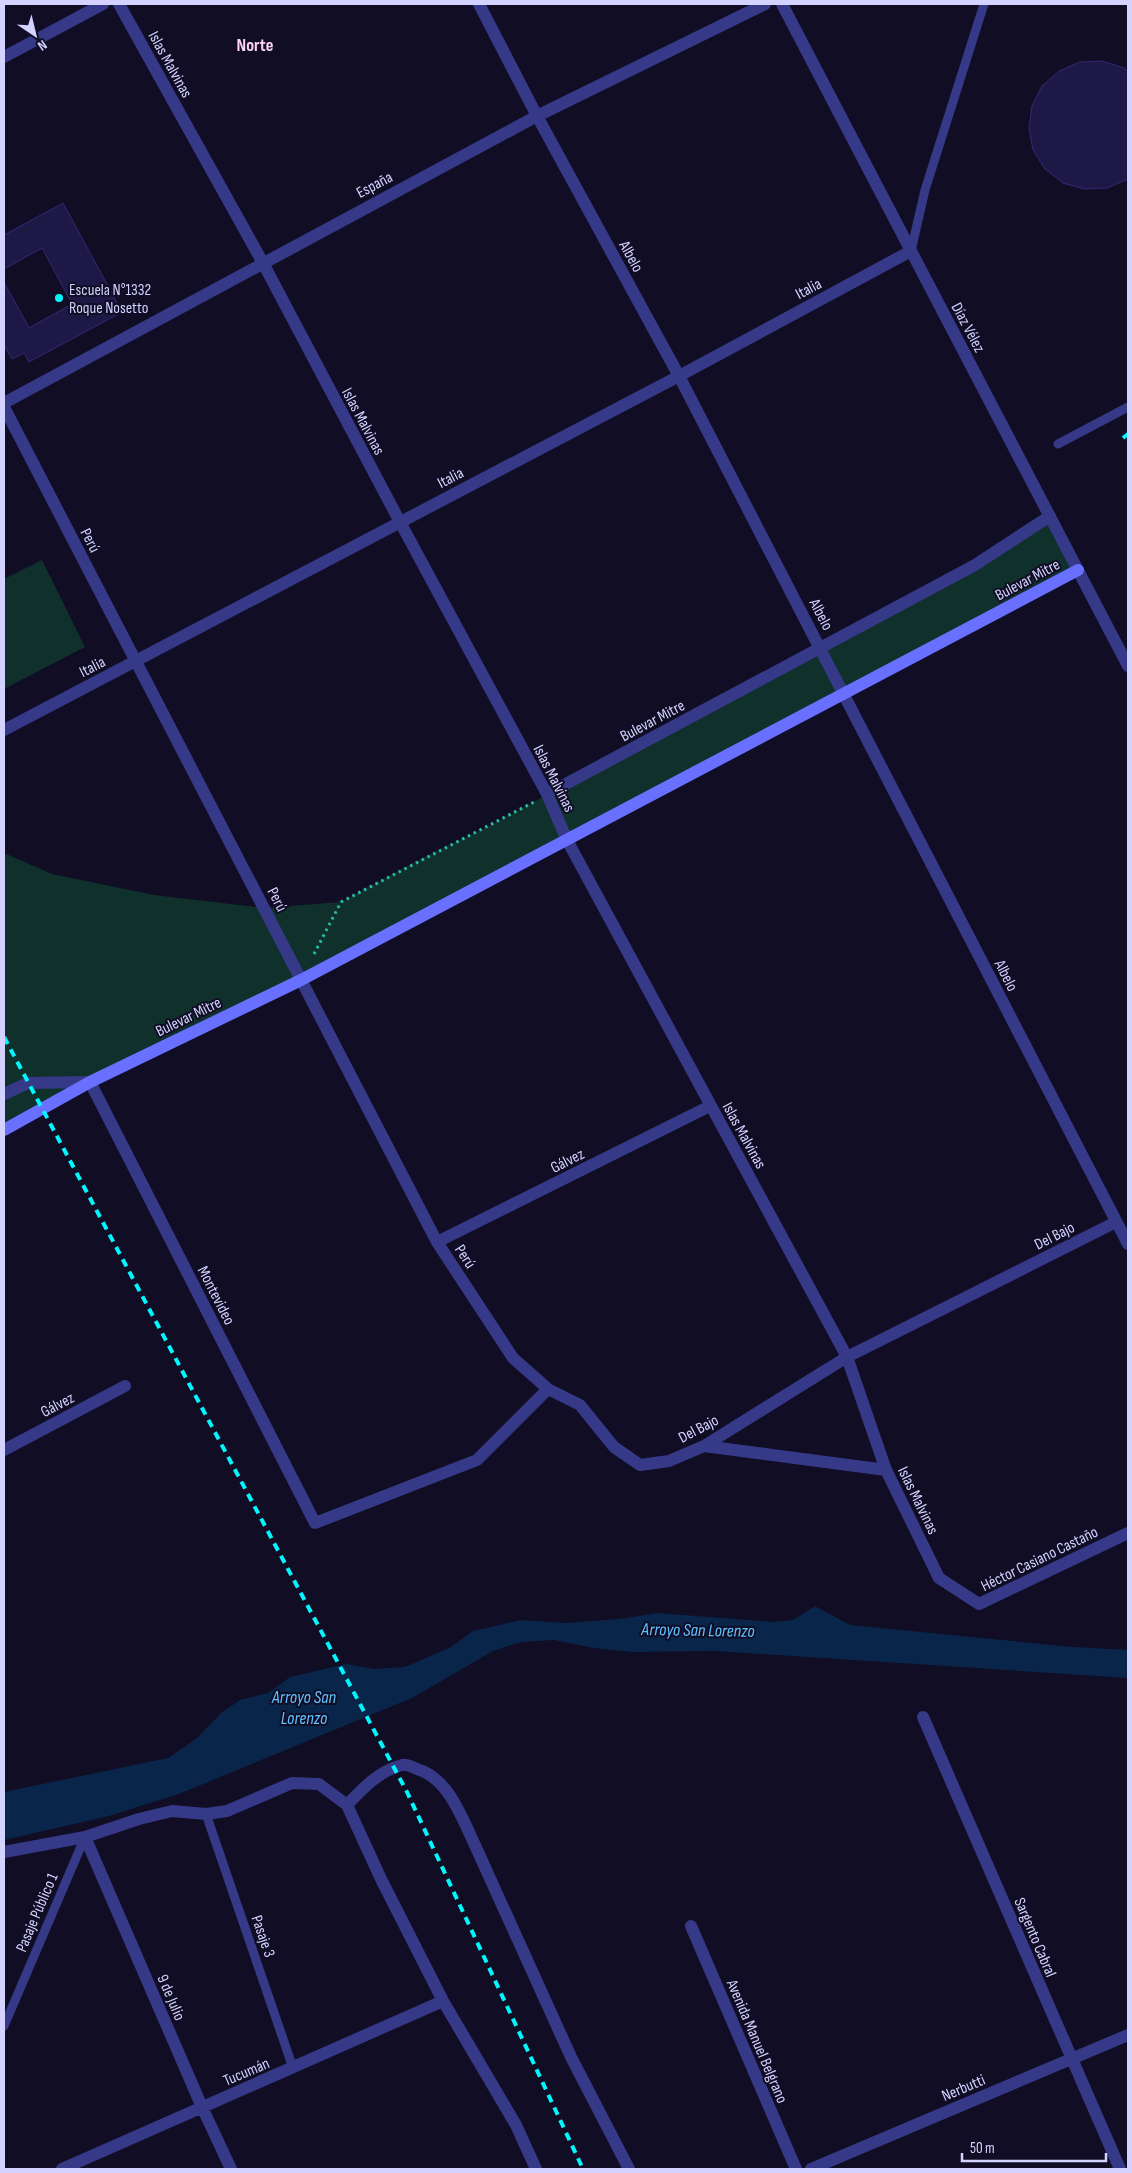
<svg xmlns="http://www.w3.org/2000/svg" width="1132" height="2173" viewBox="0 0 1132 2173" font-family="'Sofia Sans Condensed',sans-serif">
<rect width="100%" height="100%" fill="#100d25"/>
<path fill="#10302c" d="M1050,516L1078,570L4,1130V853L52,874L154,895L264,908L341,902L426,856L489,826L820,647Z
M42,560L85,647L4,689V579Z"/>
<path fill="#092549" d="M815,1606L850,1625L1073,1647L1128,1650V1678L716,1651L632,1652L594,1648L554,1640L521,1642L493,1651L412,1698L179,1794L109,1816L4,1840V1792L168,1758L197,1738L221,1713L240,1700L268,1693L290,1677L346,1664L375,1669L405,1667L449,1648L473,1631L521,1620L566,1623L619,1619L658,1613L774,1622L793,1620Z"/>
<path fill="#1e1847" stroke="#332975" d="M1102,61L1124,68L1128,72V179L1107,188L1084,189L1063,183L1045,169L1033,150L1029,128L1032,106L1042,86L1059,71L1080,62Z
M63,203L122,312L29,362L24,353L12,359L4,345V282L29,328L72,304L42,248L4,269V235Z"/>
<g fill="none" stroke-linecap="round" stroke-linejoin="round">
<path stroke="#28bca8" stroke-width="3" stroke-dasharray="2.5 4" stroke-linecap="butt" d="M314,954L341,902L534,802"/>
<path stroke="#363987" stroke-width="9" d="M911,251L925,190L984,4
M1058,444L1128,407
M206,1814L293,2068
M4,2026L85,1837"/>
<path stroke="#363987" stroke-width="12" d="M119,4L263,263L400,522L547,794L567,840L847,1357L886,1470L939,1578L979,1604L1128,1533
M479,4L537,116L679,376L1128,1244
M782,4L1128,666
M4,57L103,4
M4,403L537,116L765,4
M4,407L437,1242L513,1358L548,1389
M4,730L679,376L911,251
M547,794L975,565L1050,516
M4,1094L28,1083L90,1082L315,1523L477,1460L548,1389L580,1405L614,1447L640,1465L669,1461L704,1446L847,1357L1116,1222
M437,1242L710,1106
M704,1446L886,1470
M4,1450L125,1386
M923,1717L1120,2169
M347,1805C363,1788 379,1771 402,1765C407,1764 412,1767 417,1769C448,1778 461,1816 474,1843L571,2057L629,2169
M85,1837L202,2107L231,2169
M4,1852L85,1837L139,1819L172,1811L206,1814L227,1811L292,1783L319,1784L347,1805L381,1879L443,2001L516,2125L536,2169
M691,1926L796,2169
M62,2169L443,2001
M811,2169L1128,2035"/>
<path stroke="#6970ff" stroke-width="12" d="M4,1130L90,1082L301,980L1078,570"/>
<path stroke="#00f7fd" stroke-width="4" stroke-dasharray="8 6" stroke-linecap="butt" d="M1123,438L1128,434
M4,1037L407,1792L583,2169"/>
</g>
<circle fill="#00f7fd" stroke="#100d25" stroke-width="2" cx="59" cy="298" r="5"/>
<g text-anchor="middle" stroke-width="4" stroke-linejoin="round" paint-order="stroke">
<g font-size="16" fill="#d4d2ff" stroke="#100d25">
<text transform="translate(171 64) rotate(61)" y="6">Islas Malvinas</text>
<text transform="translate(374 184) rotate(-28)" y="6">España</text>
<text transform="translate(632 256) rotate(61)" y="6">Albelo</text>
<text transform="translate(808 288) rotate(-28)" y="6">Italia</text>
<text transform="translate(969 327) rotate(62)" y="6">Díaz Vélez</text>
<text transform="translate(364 421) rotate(62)" y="6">Islas Malvinas</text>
<text transform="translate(450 477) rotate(-28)" y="6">Italia</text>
<text transform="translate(91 540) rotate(63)" y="6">Perú</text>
<text transform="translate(1027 579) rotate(-28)" y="6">Bulevar Mitre</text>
<text transform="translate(822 614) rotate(62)" y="6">Albelo</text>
<text transform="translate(92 666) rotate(-27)" y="6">Italia</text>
<text transform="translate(652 720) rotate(-28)" y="6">Bulevar Mitre</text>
<text transform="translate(555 778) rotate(63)" y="6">Islas Malvinas</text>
<text transform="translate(278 899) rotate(63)" y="6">Perú</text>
<text transform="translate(1007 975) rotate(63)" y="6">Albelo</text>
<text transform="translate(188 1016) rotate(-26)" y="6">Bulevar Mitre</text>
<text transform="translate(745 1135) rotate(61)" y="6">Islas Malvinas</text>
<text transform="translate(567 1160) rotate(-27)" y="6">Gálvez</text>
<text transform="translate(1054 1235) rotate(-27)" y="6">Del Bajo</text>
<text transform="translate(466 1256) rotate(57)" y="6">Perú</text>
<text transform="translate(217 1295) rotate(63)" y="6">Montevideo</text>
<text transform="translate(57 1404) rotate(-28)" y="6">Gálvez</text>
<text transform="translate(698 1428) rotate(-28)" y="6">Del Bajo</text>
<text transform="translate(919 1500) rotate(64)" y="6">Islas Malvinas</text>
<text transform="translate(1039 1558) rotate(-26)" y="6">Héctor Casiano Castaño</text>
<text transform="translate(36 1912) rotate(-67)" y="6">Pasaje Público 1</text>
<text transform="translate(264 1936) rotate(71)" y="6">Pasaje 3</text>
<text transform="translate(1036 1937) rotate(67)" y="6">Sargento Cabral</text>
<text transform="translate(172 1997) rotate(67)" y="6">9 de Julio</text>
<text transform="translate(758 2041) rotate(67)" y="6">Avenida Manuel Belgrano</text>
<text transform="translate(246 2071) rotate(-23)" y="6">Tucumán</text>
<text transform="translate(963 2087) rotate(-23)" y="6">Nerbutti</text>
</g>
<g font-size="16" fill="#d4d2ff" stroke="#100d25" text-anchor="start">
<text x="69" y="295">Escuela N°1332<tspan x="69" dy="18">Roque Nosetto</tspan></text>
</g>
<g font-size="18" font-weight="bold" fill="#ffd4f3" stroke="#100d25">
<text x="255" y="51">Norte</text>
</g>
<g font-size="18" font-style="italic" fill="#60c1ff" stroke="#100d25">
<text transform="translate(698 1630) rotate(1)" y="6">Arroyo San Lorenzo</text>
<text x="304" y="1703">Arroyo San<tspan x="304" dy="21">Lorenzo</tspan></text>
</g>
</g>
<rect width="1132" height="2173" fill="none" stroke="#d4d2ff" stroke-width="10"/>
<g transform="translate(35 35) rotate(145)" stroke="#100d25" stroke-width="4" paint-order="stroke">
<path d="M0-4L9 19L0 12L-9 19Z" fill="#d4d2ff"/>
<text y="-8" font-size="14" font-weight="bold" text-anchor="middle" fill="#d4d2ff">N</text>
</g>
<path d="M962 2153v8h144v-8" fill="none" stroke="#d4d2ff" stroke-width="2.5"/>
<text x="970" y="2153" font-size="15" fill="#d4d2ff" stroke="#100d25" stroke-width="4" paint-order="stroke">50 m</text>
</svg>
